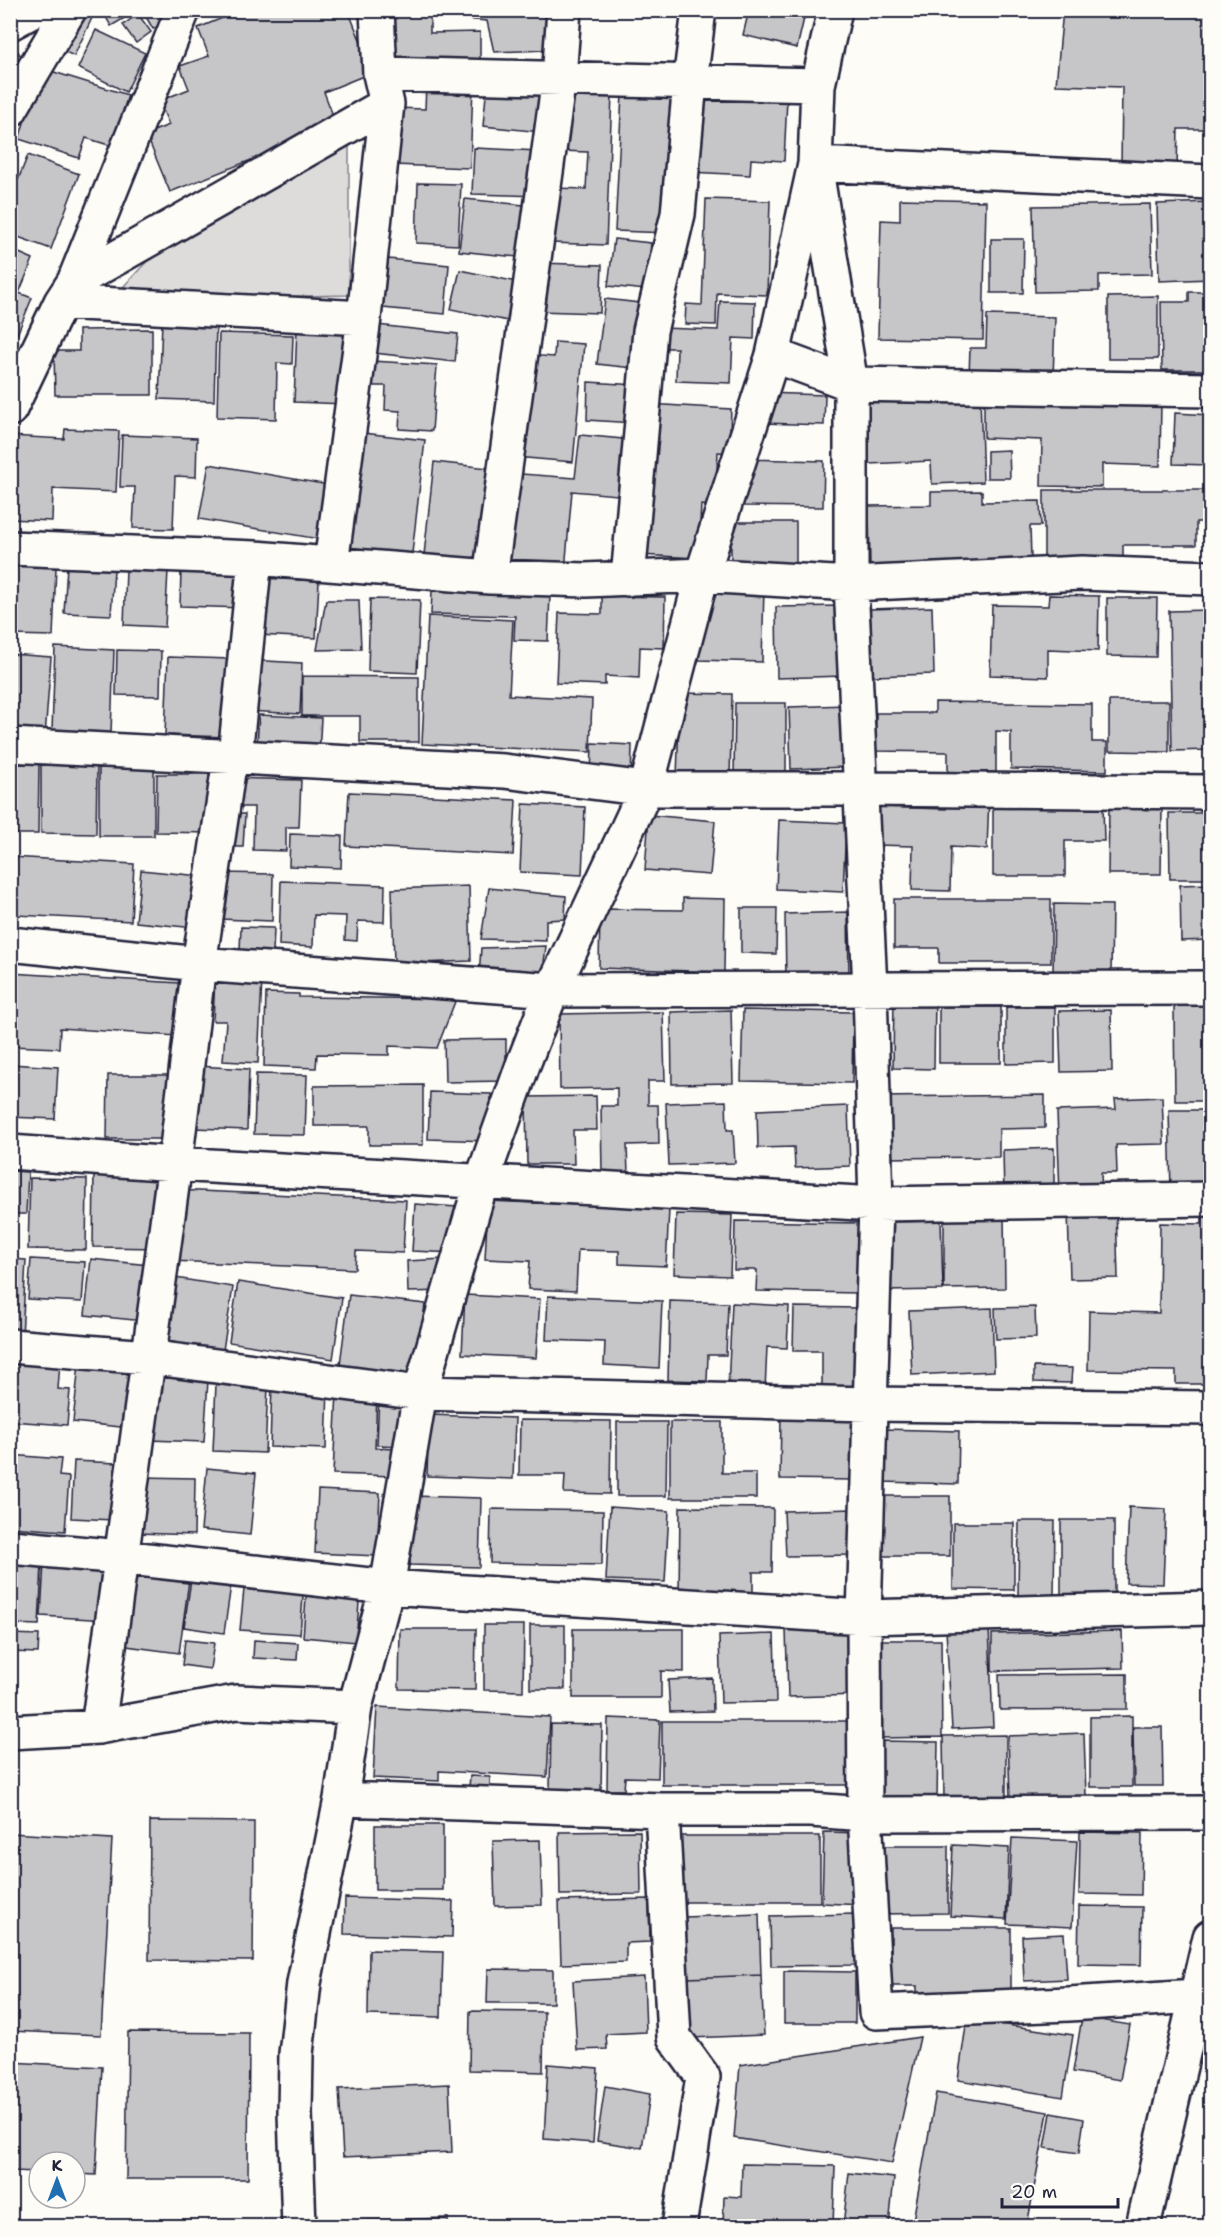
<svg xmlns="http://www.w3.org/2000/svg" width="1221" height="2237" viewBox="0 0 1221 2237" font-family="'Shantell Sans',sans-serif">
<rect width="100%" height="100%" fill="#fdfcf7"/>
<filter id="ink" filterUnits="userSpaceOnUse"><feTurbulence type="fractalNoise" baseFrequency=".0167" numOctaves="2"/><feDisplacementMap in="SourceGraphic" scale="12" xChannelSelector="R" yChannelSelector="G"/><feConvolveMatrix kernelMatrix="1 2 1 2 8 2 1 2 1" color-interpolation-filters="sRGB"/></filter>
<g filter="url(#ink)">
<path fill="#dddcdb" stroke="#807f8b" stroke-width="1.5" d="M349,143V295L111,300L164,243Z"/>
<path fill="#c6c6c8" stroke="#22223b" stroke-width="1.5" d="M102,10H134L135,12L111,26Z
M142,10H168L173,18L153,29Z
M242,10H348L373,72L324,92L337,126L170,192L146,134L169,125L159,101L189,89L180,66L209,56L198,28Z
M388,10H430V33L480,32V67L389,68Z
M442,10H551L546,50L494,52L487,21L443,17Z
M749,10H789L805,14L797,48L743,35Z
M1063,10L1210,11V129H1178L1177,168H1121L1122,87L1056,85Z
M77,12L92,18L74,56L59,49Z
M138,14L151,32L136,43L123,25Z
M96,30L145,53L126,92L78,68Z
M10,40L31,71L10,93Z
M41,68L128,95L112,146L86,138L79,158L19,139Z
M426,85L473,86L470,168L394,165L395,108L425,109Z
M487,85L545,90L541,132L483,126Z
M563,92L612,94L606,245L551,243L553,188L586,189L588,152L560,151Z
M622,94L676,96L669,233L615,231Z
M693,94L787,99L784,161L751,159L750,175L689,172Z
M474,148L540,151L539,196L472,194Z
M28,155L79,174L51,249L10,234V200Z
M418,183L461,184L458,245L416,243Z
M465,199L533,206L528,258L459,251Z
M706,199L770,201L767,295L717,293L716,325L685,324L686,304L702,305Z
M900,199L986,201L983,340L878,338L881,220L900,221Z
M1210,202V279L1159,281L1157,204Z
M1150,204L1152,274L1099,275V291L1035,292L1033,206Z
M614,239L651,243L646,290L608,286Z
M991,239H1024L1023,293H991Z
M10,249L33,259L19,293L32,298L16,337L10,334Z
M388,259L449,265L445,314L383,308Z
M539,263L602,265L600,313L537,311Z
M460,270L526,284L517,323L451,309Z
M1189,292H1210V370H1162L1161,302H1189Z
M1158,296V359H1108V297Z
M605,299L649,304L642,369L597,364Z
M720,301L755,302L754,339L733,338L731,383L676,381L677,348H660L661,328L718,330Z
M987,315L1055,317L1053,379L969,376L970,348H986Z
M162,322L216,324L214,401L159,399Z
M377,325L458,334L455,362L374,353Z
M297,328L349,329L346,404L294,402Z
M152,329V395H55L54,351H79V330Z
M219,333L293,335L292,364L277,363L276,419L217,417Z
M555,342L584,344L573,462L515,457L528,355L554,357Z
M372,361L437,365L432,431L399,429L400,411L385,410L386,386H370Z
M588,382L637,385L634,423L587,420Z
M764,393L825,395L824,425L763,423Z
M980,397L983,482L932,484L931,461L869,464L867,402Z
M984,398L1161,401L1160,466L1102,464V487L1041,486L1042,440L984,438Z
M648,404L731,409L729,453L718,452L715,506L701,505L698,558L639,555Z
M1175,413L1210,415V465L1173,464Z
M65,429L119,431L116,492L53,489L52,521L10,519V436L64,439Z
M354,432L425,440L411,562L339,553Z
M122,435L197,438L196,477L175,476L173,529L133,528L135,487H120Z
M580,435L634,440L629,496L572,491L565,570L500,564L508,473L575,478Z
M1009,450L1010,478H987V451Z
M743,459L824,461L823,507L743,506Z
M434,462L497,469L488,561L424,555Z
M209,464L329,485L319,539L199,519Z
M1044,490H1210V522H1196V545H1123V563H1044Z
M982,491V502L1040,501L1041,526H1030L1031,558L996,559V564L870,567L869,506L931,505V492Z
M731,522H796V572L731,573Z
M10,565L56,567L53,636L10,635Z
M67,566L114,569L111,615L64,613Z
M126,569L168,570L165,627L124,625Z
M181,570L246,572L245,608L180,606Z
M261,578L319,581L316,638L258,635Z
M701,587L764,589L762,662L699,660Z
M432,591L550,595L548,641L514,640L515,616L431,614Z
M1049,595L1099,596L1098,651L1048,649V677L990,675L992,605L1048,606Z
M602,596L665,597L664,648L640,647L639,678L605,676V685L556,683L559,613L602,614Z
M1107,598H1157L1156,657L1107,656Z
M370,599L420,600L417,673L368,671Z
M326,600H359L361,649L317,650Z
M843,606L844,676L777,678L776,607Z
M932,607L934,674L873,676L870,609Z
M1210,610V750L1172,751L1169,611Z
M428,616L513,620L509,695L592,699L590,752L422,744Z
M55,647L114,650L111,733L52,731Z
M117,650L161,651L160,696L116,695Z
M10,654L51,657L45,736L10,733Z
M168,657L231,659L229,737L165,735Z
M248,660L302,663L300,714L245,711Z
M302,676L419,677V742H360V716H302Z
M680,693L732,694L730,778L677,777Z
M1109,701H1169V752L1109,751Z
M935,702L1092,704V742H1107V771L1011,769V732L996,731V772H948V752L875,751L876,713H935Z
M735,703H786V776H734Z
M846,705L848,767L791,769L789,707Z
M259,715L321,718L319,756L257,745Z
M592,743L632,745L631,780L591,779Z
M10,764H39L38,834H10Z
M41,765L97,766L96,834L41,833Z
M99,768L154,769V836H99Z
M157,774H214V833L156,832Z
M230,778L301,780L299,827H286V851L253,850L254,807H229Z
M349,792L516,800L513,855L346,846Z
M946,796L989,797L987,849L951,847L950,891L912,890L913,846L877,845L878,807L946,809Z
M523,804L585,807L582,875L520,872Z
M993,805H1103L1104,841H1065V876H993Z
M1109,807H1162L1161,874H1108Z
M1169,813H1210V879H1170Z
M227,814H245L243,847H226Z
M649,815L715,821L710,875L645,870Z
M779,820L846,823L843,892L776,889Z
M290,834L342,836L341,868L289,866Z
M10,857L134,864L131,921L17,915L16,928H10Z
M141,870L200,876L195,928L136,922Z
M221,873L273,874L272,921L220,919Z
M281,881L385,885L384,922L358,921L357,941L345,940L346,916L314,915L313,947L279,945Z
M1210,884V940L1181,941L1180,885Z
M469,886L471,961L394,964L392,889Z
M489,888L566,896L565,919L546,920V941L481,939Z
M683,898L725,899L724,972L599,968L600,909L683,910Z
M894,899H1051V963H939V948H894Z
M1054,904L1112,905L1111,976L1053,975Z
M741,908H777L776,954L741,953Z
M848,912L849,980L786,981L785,914Z
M241,927L274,928L273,952L240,950Z
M546,946L542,979L479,976L481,948Z
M10,973L180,983L177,1036L60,1028L59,1048L10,1046Z
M215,977L262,979L258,1063L223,1061L226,1021H213Z
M266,993L299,994V997L456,999L437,1048L389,1046V1055L317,1054L316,1068L264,1066Z
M894,995L935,996L934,1069L893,1068Z
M1210,1005V1101H1175L1174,1006Z
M939,1007H1001V1063H939Z
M1006,1007H1055V1063L1006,1064Z
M731,1010L733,1083L672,1084L671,1012Z
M743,1010L853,1012L852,1083L741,1081Z
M1111,1010L1112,1071L1061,1072L1059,1011Z
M663,1012L665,1081H648V1105H658L659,1144L627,1145L628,1175L602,1176L601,1106H617V1088L560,1089L559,1014Z
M506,1039V1081L445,1082L444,1040Z
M10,1064L58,1067L55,1119L10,1117Z
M197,1066L249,1069L247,1130L194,1128Z
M256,1074L307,1075L305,1135L254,1134Z
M108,1075H170L169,1139H107Z
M423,1085V1145H369V1126H314V1086Z
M430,1092L491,1094L490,1141L428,1139Z
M1045,1095V1128L999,1129V1157L879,1158V1097Z
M596,1096L597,1130H573L574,1164H527L526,1097Z
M1162,1097L1164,1144L1116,1145L1117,1173H1101L1102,1193L1060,1195L1057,1111L1116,1109L1115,1099Z
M726,1101L727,1130H733L735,1163L669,1165L666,1103Z
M848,1106L850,1166L795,1168L794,1147L758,1148L757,1110Z
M1169,1110H1210V1191L1171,1192Z
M1054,1148V1197H1004L1003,1150Z
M10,1171L28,1172L26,1214H10Z
M94,1173L163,1175L161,1248L93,1247Z
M30,1178L87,1179L86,1250L28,1249Z
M175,1190L406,1200L403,1253L356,1251L355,1269L172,1261Z
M488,1201L669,1209L666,1266L619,1264V1251L578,1250L576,1291L528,1289L530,1261L485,1259Z
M415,1204L457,1207L455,1253L412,1251Z
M1116,1208L1118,1278L1070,1279L1068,1210Z
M944,1213H1004L1005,1288L944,1289Z
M676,1214L732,1215L730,1276L674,1274Z
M1202,1215L1210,1216V1384H1176V1371L1088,1370L1089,1311L1159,1313L1160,1223L1202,1224Z
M735,1221L859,1223L858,1293L756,1291L757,1270H734Z
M941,1221L943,1290L884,1291L882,1222Z
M10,1259L26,1260L22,1337H10Z
M31,1259L85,1262L82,1302L28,1299Z
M91,1259L149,1265L144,1321L85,1315Z
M444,1259L445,1291L408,1292L407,1261Z
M169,1277L233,1287L223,1350L158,1340Z
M238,1282L342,1298L333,1359L229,1342Z
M349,1295L425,1304L415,1381L339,1372Z
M465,1295L540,1299L536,1358L462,1354Z
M548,1296L662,1301L659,1368L604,1365L605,1342L546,1340Z
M670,1301L728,1303L726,1355H708L707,1381L668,1380Z
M732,1303L789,1306L787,1348L767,1347L765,1390L728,1388Z
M794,1307L860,1308L858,1389H822V1351H793Z
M1035,1307L1036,1338L996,1339L995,1308Z
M992,1308L994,1371L912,1375L909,1311Z
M14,1359L60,1362L58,1389L70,1390L67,1425L10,1421Z
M79,1364L136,1370L130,1428L73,1422Z
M1034,1367L1072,1368L1071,1383L1034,1382Z
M151,1377L208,1380L204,1442L149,1440Z
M216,1384L268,1386L265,1453L213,1451Z
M272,1384L328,1386L326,1449L270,1447Z
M337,1391L377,1393L375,1448L395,1449L394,1476L333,1474Z
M379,1394L407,1395L405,1446L377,1445Z
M429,1415L515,1418L513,1479L427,1476Z
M781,1415L855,1416L854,1480L780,1479Z
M520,1420L611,1421L610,1494L564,1493L565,1475H519Z
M617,1422H667L666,1496H617Z
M670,1422H722V1473H756V1498H670Z
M882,1429L959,1431L958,1484L881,1482Z
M10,1455L61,1459L59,1476L69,1477L65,1531L10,1527Z
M74,1461L117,1463L114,1520L71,1518Z
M207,1468L256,1473L250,1535L201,1530Z
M139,1477L195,1478L194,1535L138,1533Z
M318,1490L380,1493L377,1556L315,1553Z
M411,1496L481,1498L479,1567L410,1565Z
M874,1496H950V1556H874Z
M610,1507L669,1511L665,1582L606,1580Z
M680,1507L773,1508L772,1572H753V1598L679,1597Z
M1129,1507L1166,1509L1163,1584L1126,1583Z
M491,1509L603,1511L602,1565L490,1563Z
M853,1509L855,1555L786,1556L784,1511Z
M1061,1520H1114V1594H1061Z
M1019,1521H1055L1054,1596L1018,1595Z
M953,1523H1014V1590L953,1589Z
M44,1562L111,1565L108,1620L41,1616Z
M10,1563L42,1564L39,1625L10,1624Z
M130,1565L190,1573L179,1653L119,1645Z
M192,1573L232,1578L224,1633L184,1627Z
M245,1579L304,1584L300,1634L240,1630Z
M307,1585L360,1589L356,1642L303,1637Z
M484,1625H524L523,1691L484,1690Z
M530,1625H565V1689H530Z
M858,1627L860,1695L788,1697L786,1629Z
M989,1627L993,1727L952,1729L946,1630Z
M400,1629H476L475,1690L399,1689Z
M573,1629H684V1672L661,1671V1698H573Z
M1122,1631L1123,1668L992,1671V1634Z
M11,1634L39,1635L38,1653L11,1652Z
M774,1634L776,1702L721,1703L719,1636Z
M185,1640L214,1643L210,1669L182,1665Z
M254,1640L298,1643L297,1660L253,1658Z
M879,1640H941L942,1737L879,1738Z
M1127,1674V1709L1000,1710L999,1675Z
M712,1678L713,1711L670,1712L668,1680Z
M377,1707L550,1717L547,1777L439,1771V1781L373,1778Z
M1132,1716V1787H1090V1717Z
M608,1718L660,1720L658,1778L625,1777L624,1790H607Z
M662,1721H849V1785H662Z
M551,1724L602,1725L601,1792L550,1790Z
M1133,1727H1162L1163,1786H1134Z
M1084,1733L1086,1796L1010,1798L1008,1736Z
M1006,1735V1798H944L943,1736Z
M881,1741L938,1742L937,1797L880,1796Z
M470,1776L490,1777V1789L469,1787Z
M150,1821L254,1822L253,1961L149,1960Z
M375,1825H443V1890H375Z
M640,1831L641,1894L560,1895L559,1832Z
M824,1832L865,1833L863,1905L822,1903Z
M1080,1832L1142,1833L1141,1895L1079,1894Z
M10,1833L112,1839L101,2035L10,2031Z
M677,1836H820V1902H677Z
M1012,1838L1077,1841L1072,1927L1007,1924Z
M540,1840L542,1905L495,1906L493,1841Z
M953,1845L1009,1848L1006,1919L950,1916Z
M881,1846H948V1913L881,1914Z
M345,1898L453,1901L452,1937L344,1934Z
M649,1899L650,1942L626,1943V1962L561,1964L559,1901Z
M1079,1906L1142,1907L1141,1965L1078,1964Z
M759,1914L761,1975L688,1978L685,1917Z
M856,1914L857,1965L771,1966L770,1916Z
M891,1928H1011V2003H917V1986H891Z
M1064,1934L1067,1979L1024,1981L1022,1936Z
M369,1950L443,1952L441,2017L368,2015Z
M488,1969L553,1970V2003H487Z
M784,1971L855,1972V2023H784Z
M761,1975L764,2035L690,2038L688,1978Z
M644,1977L646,2032L606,2034L607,2049L577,2050L573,1981Z
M470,2011L544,2012L543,2072L469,2070Z
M1082,2017L1130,2025L1120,2080L1073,2072Z
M967,2019L1073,2035L1063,2097L958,2080Z
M128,2032L249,2033L248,2179H126Z
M920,2037L892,2163L734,2138L740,2065Z
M10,2062L102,2067L96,2175L75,2174V2162H39V2172L10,2171Z
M548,2064L598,2068L593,2143L544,2139Z
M449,2084L452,2152L343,2157L339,2089Z
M605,2086L650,2094L642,2148L597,2141Z
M936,2093L1048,2112L1027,2226H912Z
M1051,2113L1084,2119L1079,2153L1045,2148Z
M742,2164L835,2166L833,2226H723L724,2196L741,2197Z
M849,2173L894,2178L889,2226H843Z
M448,2218V2226H350V2221Z"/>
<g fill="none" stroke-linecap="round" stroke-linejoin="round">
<g stroke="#22223b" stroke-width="38">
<path id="minor" d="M380,74L818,85
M10,110L69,10
M74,282L387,104
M61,302L364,318
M773,355L851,384L1210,390
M10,409L61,302L74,282L183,10
M10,548L255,558L490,577L586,580L702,575L851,584L1082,573L1210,578
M331,564L364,318L387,104L380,74L377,10
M490,577L559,78L564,10
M628,579L650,331L678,214L690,82L699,10
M10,745L504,771L646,789H861L1210,792
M10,944L199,964L552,990L1210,988
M10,1152L175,1164L876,1204L1210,1199
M10,1346L148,1357L420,1393L869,1404L1210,1408
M10,1547L121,1557L387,1587L864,1617L1210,1608
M98,1727L175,1164L199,964L228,772L235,756L255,558
M10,1732L98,1727L236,1702L355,1707
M341,1799L662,1810H811L865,1814L1210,1813
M662,1810L674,2037L703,2077L679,2226
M1197,1996L1069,2004L876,2012L865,1814L864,1617L876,1204L870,988L851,584V384L815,164L1210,182
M299,2226L295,2113L296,2054L304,1983L341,1799L355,1707L387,1587L420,1393L481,1183L524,1062L552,990L646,789L702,575L773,355L815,164L818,85L835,10"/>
</g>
<g stroke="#22223b" stroke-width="38">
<path id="secondary" d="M10,23L34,10
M1143,2226L1210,1937"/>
</g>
<use href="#minor" stroke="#fdfcf7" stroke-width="33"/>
<use href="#secondary" stroke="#fdfcf7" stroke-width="33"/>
</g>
</g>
<rect width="1221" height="2237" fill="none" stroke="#fdfcf7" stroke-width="36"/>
<rect x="18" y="18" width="1185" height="2201" fill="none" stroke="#22223b" stroke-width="2" filter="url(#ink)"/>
<g transform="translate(57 2180)"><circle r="28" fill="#fdfcf7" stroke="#a5a5ac" stroke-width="1.5"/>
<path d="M0-4.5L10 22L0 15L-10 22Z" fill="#1f6fb2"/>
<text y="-9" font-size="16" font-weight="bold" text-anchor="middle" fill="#22223b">K</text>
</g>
<path d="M1002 2198v9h116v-9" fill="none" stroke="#22223b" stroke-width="3"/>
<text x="1011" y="2198" font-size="18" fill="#22223b" stroke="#fdfcf7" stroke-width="4.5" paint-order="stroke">20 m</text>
</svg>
